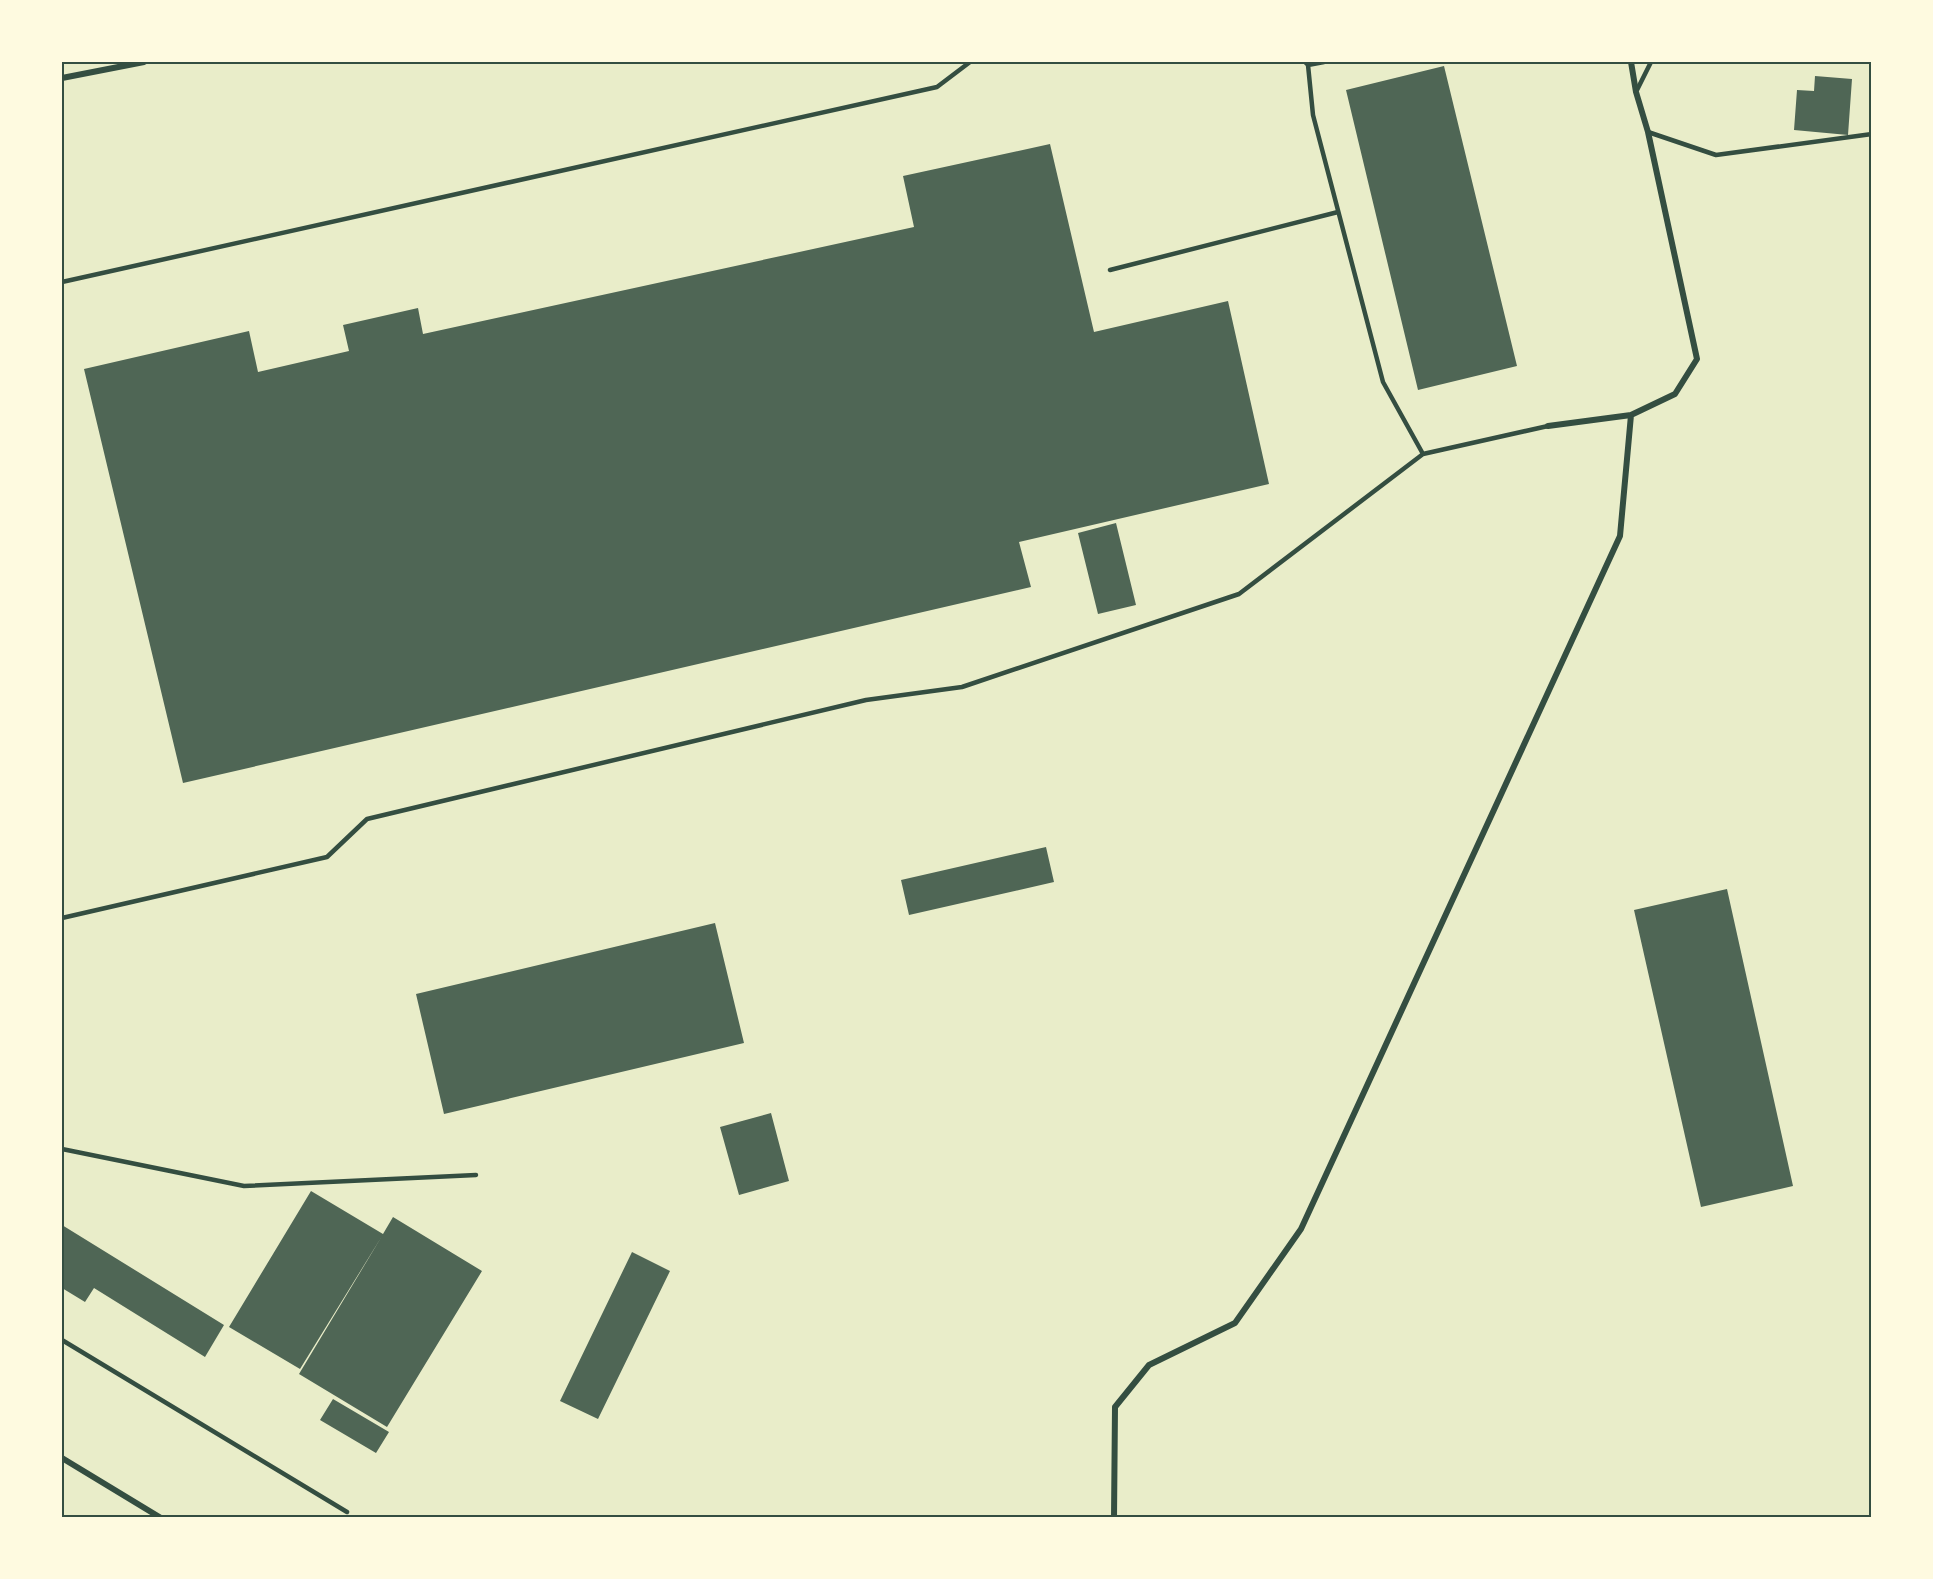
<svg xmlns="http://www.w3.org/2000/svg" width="1933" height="1579" viewBox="0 0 1933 1579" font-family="'Times New Roman',serif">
<rect width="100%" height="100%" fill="#e9edc9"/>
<path fill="#4f6655" d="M1444,66L1517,366L1418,390L1346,90Z
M1815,76L1852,79L1848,135L1794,130L1797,90L1814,91Z
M1050,144L1094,332L1228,301L1269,484L1019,542L1031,587L183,783L84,369L249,331L258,372L349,351L343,325L418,308L423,334L914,227L903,176Z
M1116,523L1136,605L1098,614L1078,533Z
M1046,847L1054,882L909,915L901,880Z
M1727,889L1793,1186L1701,1207L1634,910Z
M715,923L744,1043L444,1114L416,994Z
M771,1113L789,1181L739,1195L720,1127Z
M311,1191L383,1234L393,1217L482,1271L387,1427L299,1374L382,1236L300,1369L229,1327Z
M62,1225L224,1325L205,1357L94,1288L85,1302L62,1288Z
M632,1252L670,1271L598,1419L560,1401Z
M333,1399L389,1432L376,1453L320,1420Z"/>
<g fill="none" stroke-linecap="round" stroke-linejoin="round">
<path stroke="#344e41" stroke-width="4.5" d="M1305,62L1308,65L1324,62
M1308,65L1313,115L1383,382L1423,454
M1636,92L1651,62
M1648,132L1716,155L1872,134
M1110,270L1338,212
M62,282L937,87L970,62
M62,918L327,857L367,819L866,700L962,687L1239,594L1423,454L1548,426
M62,1149L244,1186L476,1175
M62,1340L347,1512"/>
<path stroke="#344e41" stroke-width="6" d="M62,78L144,62
M1548,426L1631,415L1675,394L1697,359L1648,132L1636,92L1631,62
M62,1458L161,1518
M1114,1518L1115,1407L1149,1365L1235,1323L1301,1229L1620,536L1631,415"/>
</g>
<rect width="1933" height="1579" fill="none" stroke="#fefae0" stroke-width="126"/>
<rect x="63" y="63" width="1807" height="1453" fill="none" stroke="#344e41" stroke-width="2"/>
</svg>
